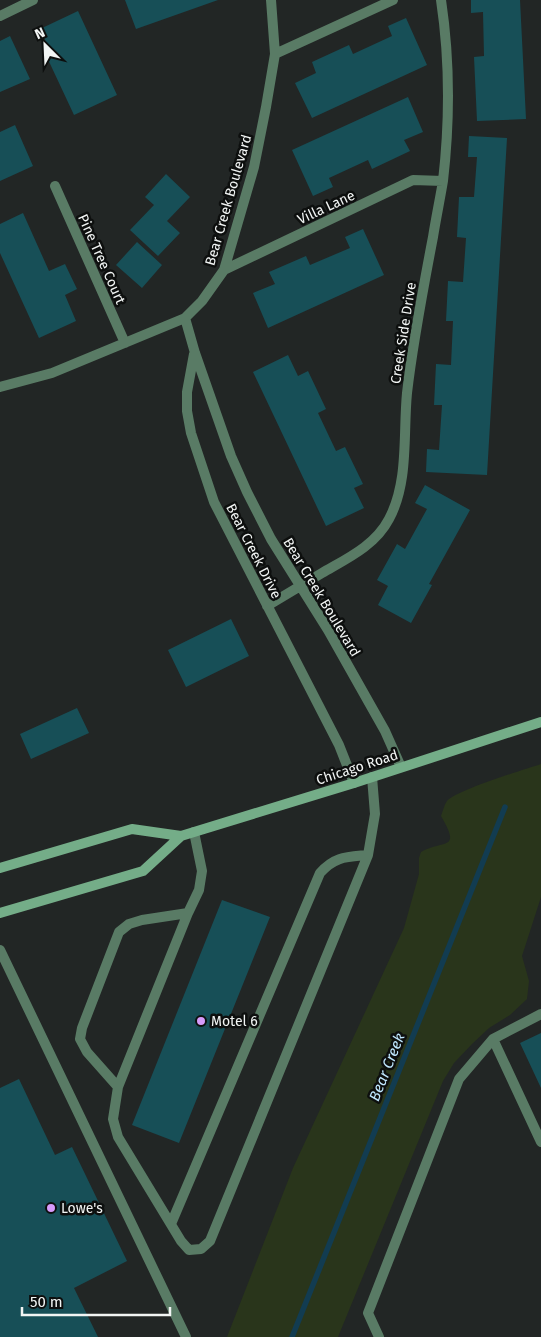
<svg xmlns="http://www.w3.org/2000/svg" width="541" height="1337" viewBox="0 0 541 1337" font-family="'Fira Sans',sans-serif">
<rect width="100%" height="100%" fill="#222625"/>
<path fill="#29351b" d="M541,764V897L522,956L529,981L527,999L510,1015L489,1028L472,1044L454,1063L443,1081L338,1337H227L293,1168L404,928L419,874V858L421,852C443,839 462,852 441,816C443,811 444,805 447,801C457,790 523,770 541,764Z"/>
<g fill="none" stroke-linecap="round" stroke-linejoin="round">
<path stroke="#123c51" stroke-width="5.5" d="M292,1337L505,807"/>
</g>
<path fill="#174f57" d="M125,0H218L136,29Z
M471,0H520L526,119L477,121L474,57L484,56L483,12L471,13Z
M78,11L117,95L74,115L45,53L50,51L40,29Z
M406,18L427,65L312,118L295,83L316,73L312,62L349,45L353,54L392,36L388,26Z
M10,36L30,79L0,92V41Z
M408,97L423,132L404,140L410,151L372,169L368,160L329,178L333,187L313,196L292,150Z
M15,125L33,166L0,181V132Z
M469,136L507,138L487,475L426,472L427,449L439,450L442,405H434L436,364L451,365L453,321H446L448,281L463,282L466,238L457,237L459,197H474L477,157H468Z
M166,174L190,197L167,221L180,233L158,256L130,230L154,205L145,197Z
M23,213L49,271L65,264L77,289L65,295L76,321L39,338L0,253V224Z
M363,229L384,275L268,328L253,293L275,284L269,272L306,256L310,265L350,248L345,237Z
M137,242L162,265L142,288L116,265Z
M288,355L298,376L308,371L326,409L318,413L336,451L345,447L363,484L354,488L364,508L326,526L253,372Z
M425,485L470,510L429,584L432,585L411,623L378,605L388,586L377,580L397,544L405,549L427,509L415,503Z
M231,619L249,656L186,687L168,650Z
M77,708L89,733L31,759L20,734Z
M222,900L270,917L179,1143L132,1125Z
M541,1033V1088L520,1043Z
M19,1079L55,1155L72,1147L127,1261L74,1288L98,1337H0V1088Z"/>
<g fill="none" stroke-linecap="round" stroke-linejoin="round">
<path stroke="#597b65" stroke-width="10" d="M194,832L202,871L199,890L188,913L118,1087L113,1119L118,1137L181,1241L189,1250L201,1249L210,1241L368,855L375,814L372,777
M0,950L186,1337
M493,1039L541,1142
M118,1087L87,1052L80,1039L82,1028L119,932L129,924L142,920L188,913
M171,1224L320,873C335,856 347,857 368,855
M379,1337L368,1313L459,1079L493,1039L541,1014"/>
<path stroke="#597b65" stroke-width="10" d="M0,16L33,0
M275,54L393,0
M55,186L125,343
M224,270L413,180L443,181
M185,318L195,353L231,456L247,492L271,539L328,630L385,731L401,767
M194,354L187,392V411L191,433L214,502L339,745L354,783
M0,387L52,373L185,318L202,301L224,270L254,167L266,107L275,54L271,0
M267,606C285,595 304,584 322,573C346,559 375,546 389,519C409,482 403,434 407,393C413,341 423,289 433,237C436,218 440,199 443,181C450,120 450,60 441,0"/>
<path stroke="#74ad88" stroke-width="10" d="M0,868L132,829L181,836L354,783L541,722
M0,913L143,871L181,836"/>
</g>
<g fill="#d69bfa" stroke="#0d0f0e" stroke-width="2">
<circle cx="201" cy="1021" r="5"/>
<circle cx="51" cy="1208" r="5"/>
</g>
<g text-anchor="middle" stroke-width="5" stroke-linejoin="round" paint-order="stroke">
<g font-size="14" fill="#f2f5f4" stroke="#0d0f0e">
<text transform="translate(228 200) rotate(-74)" y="5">Bear Creek Boulevard</text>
<text transform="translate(326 207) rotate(-25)" y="5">Villa Lane</text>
<text transform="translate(102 259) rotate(66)" y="5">Pine Tree Court</text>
<text transform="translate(403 333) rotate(-81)" y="5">Creek Side Drive</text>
<text transform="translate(254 551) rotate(63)" y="5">Bear Creek Drive</text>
<text transform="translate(322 597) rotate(59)" y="5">Bear Creek Boulevard</text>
<text transform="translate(357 767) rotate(-18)" y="5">Chicago Road</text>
</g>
<g font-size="14" fill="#f2f5f4" stroke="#0d0f0e" text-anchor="start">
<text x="211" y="1026">Motel 6</text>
<text x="61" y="1213">Lowe's</text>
</g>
<g font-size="15" font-style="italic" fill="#bfe7fe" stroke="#0d0f0e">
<text transform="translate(387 1067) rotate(-68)" y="5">Bear Creek</text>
</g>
</g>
<g transform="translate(45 45) rotate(336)" stroke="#0d0f0e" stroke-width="4" paint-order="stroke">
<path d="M0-4L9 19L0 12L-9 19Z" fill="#f2f5f4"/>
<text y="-8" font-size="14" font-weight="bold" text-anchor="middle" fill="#f2f5f4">N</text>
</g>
<path d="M22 1307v8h148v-8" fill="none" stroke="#f2f5f4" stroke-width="2.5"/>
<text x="30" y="1307" font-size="15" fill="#f2f5f4" stroke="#0d0f0e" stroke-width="4" paint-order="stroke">50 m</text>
</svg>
